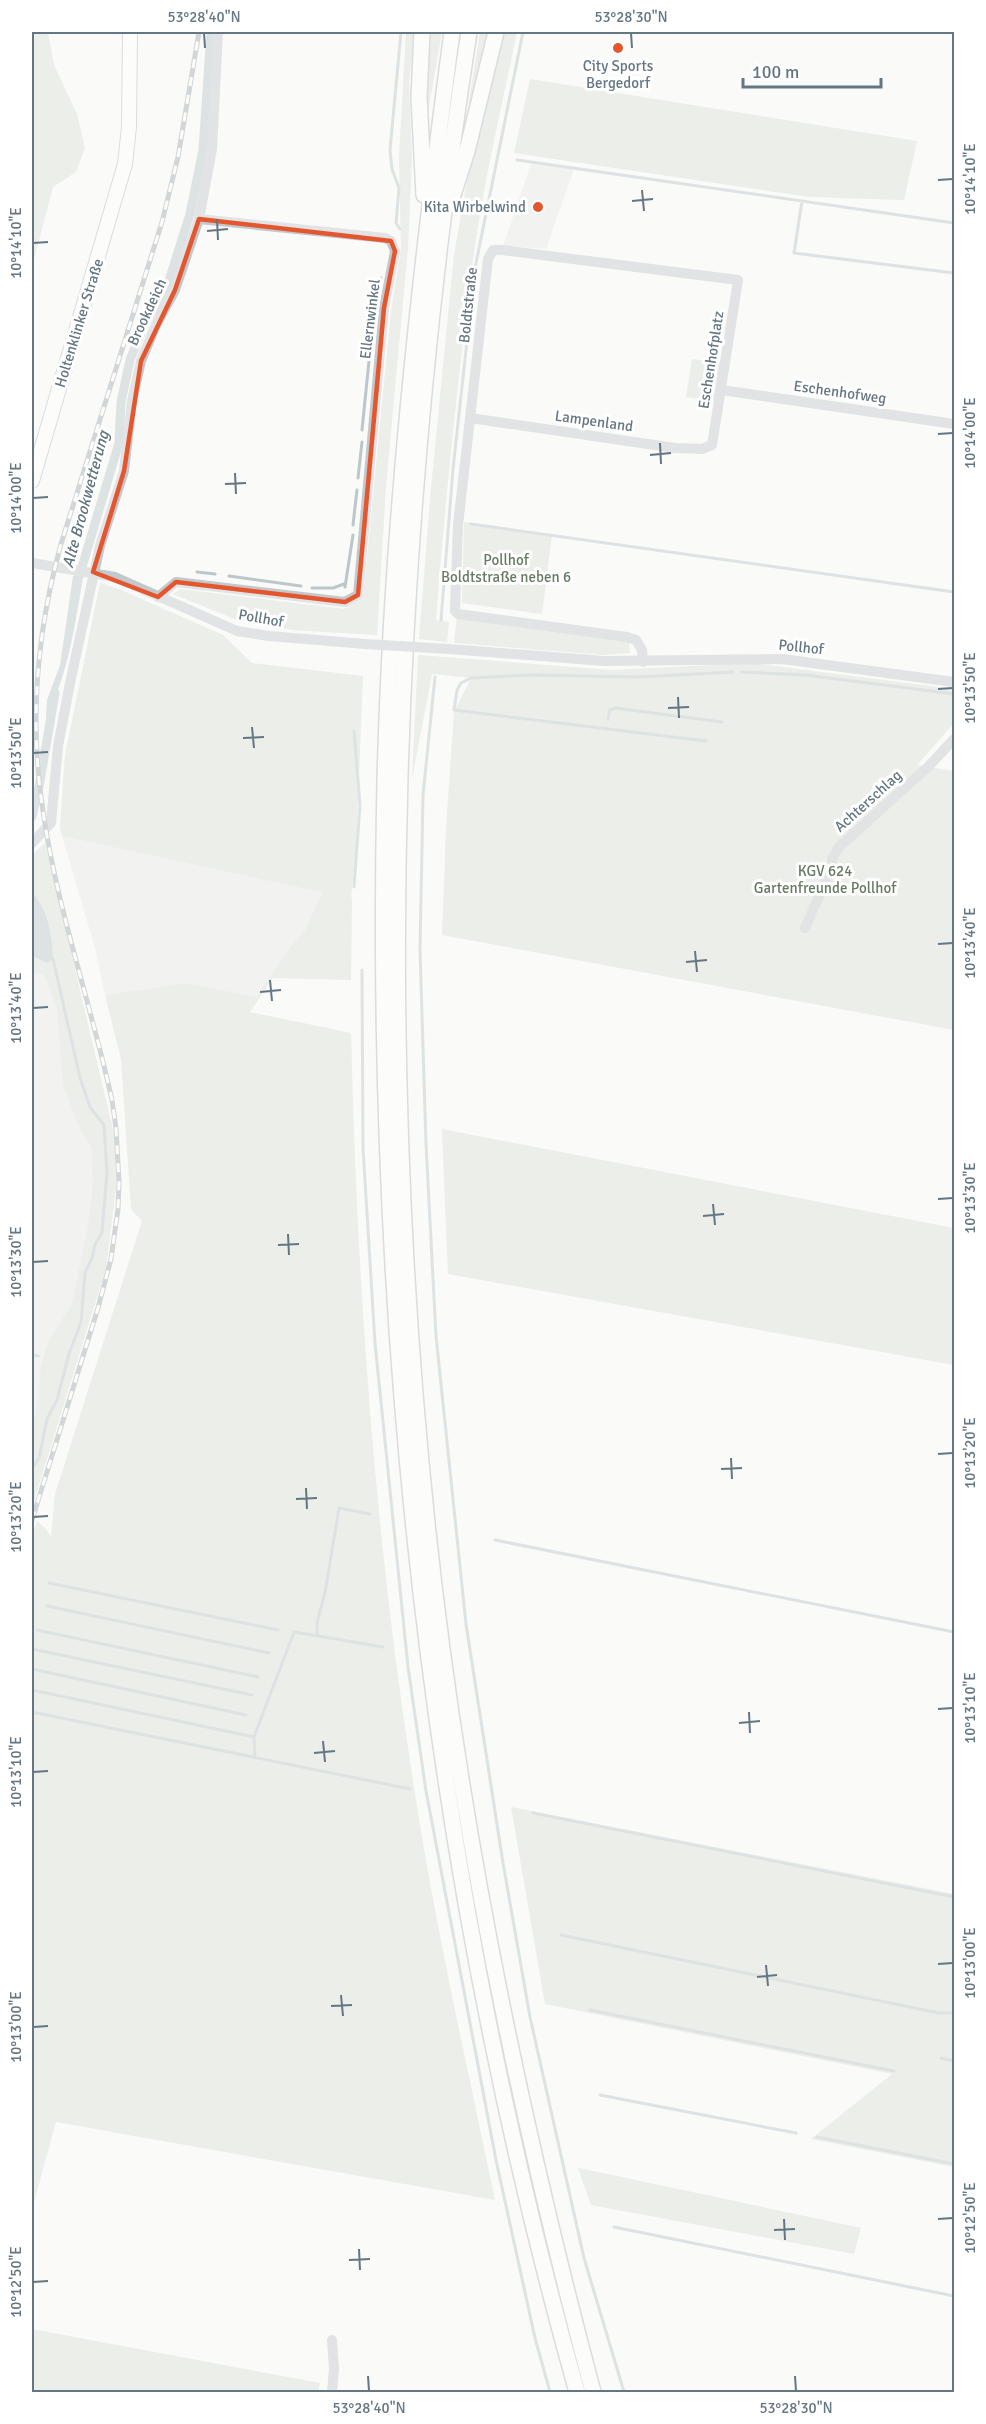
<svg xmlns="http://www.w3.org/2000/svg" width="986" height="2424" viewBox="0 0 986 2424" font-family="Signika,sans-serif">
<rect width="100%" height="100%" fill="#fafaf8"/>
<path fill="#e8e9e9" d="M531,164L574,169L546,249L503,246Z
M62,836L322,891L305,930L288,950L256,997L186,983L105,995L95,948Z
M45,843L114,1134L116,1187L106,1268L32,1507V855Z"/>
<path fill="#dadfd7" d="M32,32H48L54,65L77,114L85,148L76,172L53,187L32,267Z
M406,32H415L409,82L412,158L408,248L386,486L377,635L292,630L237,620L173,594L180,589L344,609L363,598L391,311L401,248L399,157Z
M430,32H442L427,117Z
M480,32H488L469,113V101Z
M503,32H517C501,110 482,188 472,268C457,385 445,502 436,620L449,622L447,642L419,639L431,488L454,255L466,186Z
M530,79L917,141L904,200L809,197L514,153Z
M692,359L721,363L715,401L686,397Z
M464,522L552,535L542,614L462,603Z
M100,583L119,589L223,635L252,663L363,676L356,849L351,897L352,898L351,980L273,978L250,1012L351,1033C357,1287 375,1543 415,1794C436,1930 467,2065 495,2200L56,2122L32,2209V1537L37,1521L46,1529L51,1538L55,1494L142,1221L131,1209L121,1059L105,995L186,983L256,997L288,950L305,930L322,892L62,836L60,828L65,755Z
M457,617L629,642L630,653L604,655L454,643Z
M418,655L612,670L752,663L954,689V723L917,765L954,771V1030L442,935L446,829L454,712L471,678L432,674L412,779Z
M45,843L114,1134L116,1187L106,1268L32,1507V1424L38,1400L41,1367L48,1342L72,1304L88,1226L93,1185L92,1148L79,1127L63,1085L57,1008L44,974H32V956L36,959C43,930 54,916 32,892V855Z
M442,1129L954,1228V1365L448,1274Z
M511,1807L954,1894V2167L811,2139L892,2074L545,2004Z
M578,2168H579L861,2228L854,2254L591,2205Z
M32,2329L320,2383L318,2392H32Z"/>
<path fill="#bbc7cb" d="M73,576L83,577C75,626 68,674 46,718L47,700L60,665Z
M32,892C48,910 52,934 53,959L47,963L32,956Z"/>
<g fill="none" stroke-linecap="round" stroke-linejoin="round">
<path stroke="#bbc7cb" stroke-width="3" d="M517,160L954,223
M802,201L794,253L954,273
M400,229L396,223L399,188L392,169L390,150L401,32
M378,291L381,278
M373,315L376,300
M370,351L372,325
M362,430L369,361
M358,478L362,442
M471,524L954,592
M353,525L357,490
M197,572L215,574
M229,576L301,586
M345,587L353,535
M312,588H333L344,584
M441,620L453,469L475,268L523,32
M742,672L806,675L954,694
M435,677L423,795L420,950L426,1144L436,1336L466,1624L503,1863L530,2017L584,2258L624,2392
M608,719L610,710L615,708L722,722
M354,731L360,805L354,887
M706,741L454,710L457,690L461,683L471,678L531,675L638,677L733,672
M362,970L363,1148L375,1343L408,1667L426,1791L496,2160L535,2338L550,2392
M32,1355L38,1356
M32,1469L39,1458L47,1419L57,1400L69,1354L81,1322L85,1273L92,1258L95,1245L102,1232L107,1173L104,1125L90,1107L80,1078L53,959
M495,1540L954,1632
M49,1583L278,1630
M47,1606L269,1653
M37,1630L258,1677
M317,1635V1622L325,1593L339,1508L370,1514
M32,1649L252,1695
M32,1669L246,1715
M32,1690L254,1737
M32,1712L410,1789
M255,1758L254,1737L294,1632L383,1647
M533,1813L954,1897
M561,1935L939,2013H953L954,2015
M590,2010L894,2071
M941,2058L954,2061
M600,2095L796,2133
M817,2137L954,2164
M614,2227L954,2296"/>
<path stroke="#bbc7cb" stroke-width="9" d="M79,577L119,443L121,402L130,360L145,323L159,303L167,287L190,214L203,150L211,32
M32,817L39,787L55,693"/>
<g stroke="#b5babe" stroke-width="16">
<path id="major" d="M32,481L125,164L129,127L130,32"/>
</g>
<g stroke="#b4b9bd" stroke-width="18">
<path id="highway" d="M422,32L419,97L424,195
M452,32C419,280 391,531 385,782C373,1325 430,1869 577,2392
M469,32C393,523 375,1028 427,1523C458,1817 517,2107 593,2392
M453,195L467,151L496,32"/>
</g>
<path stroke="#c3c8cc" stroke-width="10" d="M722,390L954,424
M470,418L675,448L702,449L712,445L738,280L502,250H493L488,259L458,525L455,611L458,614L627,637L636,640L642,650L643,662
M32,563L115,577L237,631L269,636L365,644
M158,597L176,582L345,602L358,595L384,308L395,251L391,241L385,238L199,219
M449,649L604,661L782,659L954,682
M32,843L51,823L58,746L71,678L100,546L124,471L132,401L141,361L156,325L175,290L199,219L212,149L218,32
M805,928L832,867V859L839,847L929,766L954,739
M332,2340L334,2369L332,2392"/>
<use href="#major" stroke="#fff" stroke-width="14"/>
<use href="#highway" stroke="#fff" stroke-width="15"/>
<g stroke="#a2aab0" stroke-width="5">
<path id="rail" d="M32,1520L98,1308L111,1259L118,1209L119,1182L116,1128L112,1100C91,1004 57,909 43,811C29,722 37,631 61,544L162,222L178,157L199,32"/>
</g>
<use href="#rail" stroke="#fff" stroke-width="3" stroke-dasharray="9" stroke-linecap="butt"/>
<path stroke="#c3c8cc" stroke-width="10" d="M365,644L449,649"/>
</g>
<path d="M0 0H986V2424H0ZM199,219L391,241L395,251L384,308L358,595L345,602L176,582L158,597L93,572L124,471L141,361L175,290Z" fill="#fafaf8" fill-opacity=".55" fill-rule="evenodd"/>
<path fill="none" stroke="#e4572e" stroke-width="4.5" stroke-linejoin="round" d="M199,219L391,241L395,251L384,308L358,595L345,602L176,582L158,597L93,572L124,471L141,361L175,290Z"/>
<path fill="none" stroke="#657683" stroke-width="2" d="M204,33L205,48M631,33L632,48M938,180L953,179M642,190L644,211M632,201L653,199M217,219L218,240M207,231L228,229M33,243L48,242M938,434L953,433M660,443L661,464M650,455L671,453M235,473L236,494M225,484L246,483M33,498L48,497M938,689L953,688M678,697L679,718M668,708L689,707M252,727L254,748M243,738L264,737M33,753L48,752M938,944L953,943M695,951L697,972M686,962L707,960M270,980L272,1001M260,992L281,990M33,1008L48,1007M938,1199L953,1198M713,1204L715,1225M703,1216L724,1214M288,1234L289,1255M278,1245L299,1244M33,1262L48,1261M938,1454L953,1453M731,1458L732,1479M721,1469L742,1468M306,1488L307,1509M296,1499L317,1498M33,1517L48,1516M938,1709L953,1708M749,1712L750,1733M739,1723L760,1721M323,1741L325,1762M314,1753L335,1751M33,1772L48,1771M938,1964L953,1963M766,1965L768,1986M757,1977L777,1975M341,1995L343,2016M331,2006L352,2005M33,2027L48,2026M784,2219L785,2240M938,2219L953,2218M774,2230L795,2229M359,2249L360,2270M349,2260L370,2259M33,2282L48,2281M368,2376L369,2391M795,2376L796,2391"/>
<g fill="#e4572e" stroke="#fff" stroke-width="2">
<circle cx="618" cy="48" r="6"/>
<circle cx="538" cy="207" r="6"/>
</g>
<g text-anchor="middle" stroke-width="6" stroke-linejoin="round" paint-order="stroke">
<g font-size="15" fill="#657683" stroke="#fff">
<text x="618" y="71">City Sports<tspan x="618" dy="17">Bergedorf</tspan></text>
<text x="526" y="212" text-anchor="end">Kita Wirbelwind</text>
</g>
<g font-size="15" fill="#657683" stroke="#fff">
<text transform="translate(468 305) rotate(-84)" y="5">Boldtstraße</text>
<text transform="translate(147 312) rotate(-65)" y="5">Brookdeich</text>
<text transform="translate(370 319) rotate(-83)" y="5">Ellernwinkel</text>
<text transform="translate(79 323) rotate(-73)" y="5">Holtenklinker Straße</text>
<text transform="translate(711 360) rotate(-81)" y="5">Eschenhofplatz</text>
<text transform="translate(840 392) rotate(8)" y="5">Eschenhofweg</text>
<text transform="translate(594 421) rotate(8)" y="5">Lampenland</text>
<text transform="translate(261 618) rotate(10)" y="5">Pollhof</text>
<text transform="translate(801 647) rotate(6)" y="5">Pollhof</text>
<text transform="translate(868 801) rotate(-42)" y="5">Achterschlag</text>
</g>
<g font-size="15" fill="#687a64" stroke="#fff">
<text x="506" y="565">Pollhof<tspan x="506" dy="17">Boldtstraße neben 6</tspan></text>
<text x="825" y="876">KGV 624<tspan x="825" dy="17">Gartenfreunde Pollhof</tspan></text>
</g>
<g font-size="16" font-style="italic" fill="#60757c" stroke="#fff">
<text transform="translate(85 499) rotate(-75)" y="6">Alte Brookwetterung</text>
</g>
</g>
<rect width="986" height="2424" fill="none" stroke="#ffffff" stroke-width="66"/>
<path d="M743 78v9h138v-9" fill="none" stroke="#657683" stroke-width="3"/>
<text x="752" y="78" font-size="18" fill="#657683" stroke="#ffffff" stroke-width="4.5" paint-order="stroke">100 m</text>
<rect x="33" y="33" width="920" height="2358" fill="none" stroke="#657683" stroke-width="2"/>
<g font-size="15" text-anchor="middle" fill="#657683">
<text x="204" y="22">53°28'40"N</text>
<text x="631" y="22">53°28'30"N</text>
<text transform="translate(970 179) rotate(-90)" y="5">10°14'10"E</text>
<text transform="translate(16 243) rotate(-90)" y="5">10°14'10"E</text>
<text transform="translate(970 433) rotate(-90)" y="5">10°14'00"E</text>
<text transform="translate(16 498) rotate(-90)" y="5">10°14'00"E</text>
<text transform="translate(970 688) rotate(-90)" y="5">10°13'50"E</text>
<text transform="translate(16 753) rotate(-90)" y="5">10°13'50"E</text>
<text transform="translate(970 943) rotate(-90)" y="5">10°13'40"E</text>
<text transform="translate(16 1008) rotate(-90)" y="5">10°13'40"E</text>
<text transform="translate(970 1198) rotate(-90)" y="5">10°13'30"E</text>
<text transform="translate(16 1262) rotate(-90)" y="5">10°13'30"E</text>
<text transform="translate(970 1453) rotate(-90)" y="5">10°13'20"E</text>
<text transform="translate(16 1517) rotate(-90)" y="5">10°13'20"E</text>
<text transform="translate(970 1708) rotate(-90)" y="5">10°13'10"E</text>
<text transform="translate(16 1772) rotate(-90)" y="5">10°13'10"E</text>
<text transform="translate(970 1963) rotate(-90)" y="5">10°13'00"E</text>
<text transform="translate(16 2027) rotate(-90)" y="5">10°13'00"E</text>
<text transform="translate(970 2218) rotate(-90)" y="5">10°12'50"E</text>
<text transform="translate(16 2282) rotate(-90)" y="5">10°12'50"E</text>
<text x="369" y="2413">53°28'40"N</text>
<text x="796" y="2413">53°28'30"N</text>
</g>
</svg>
